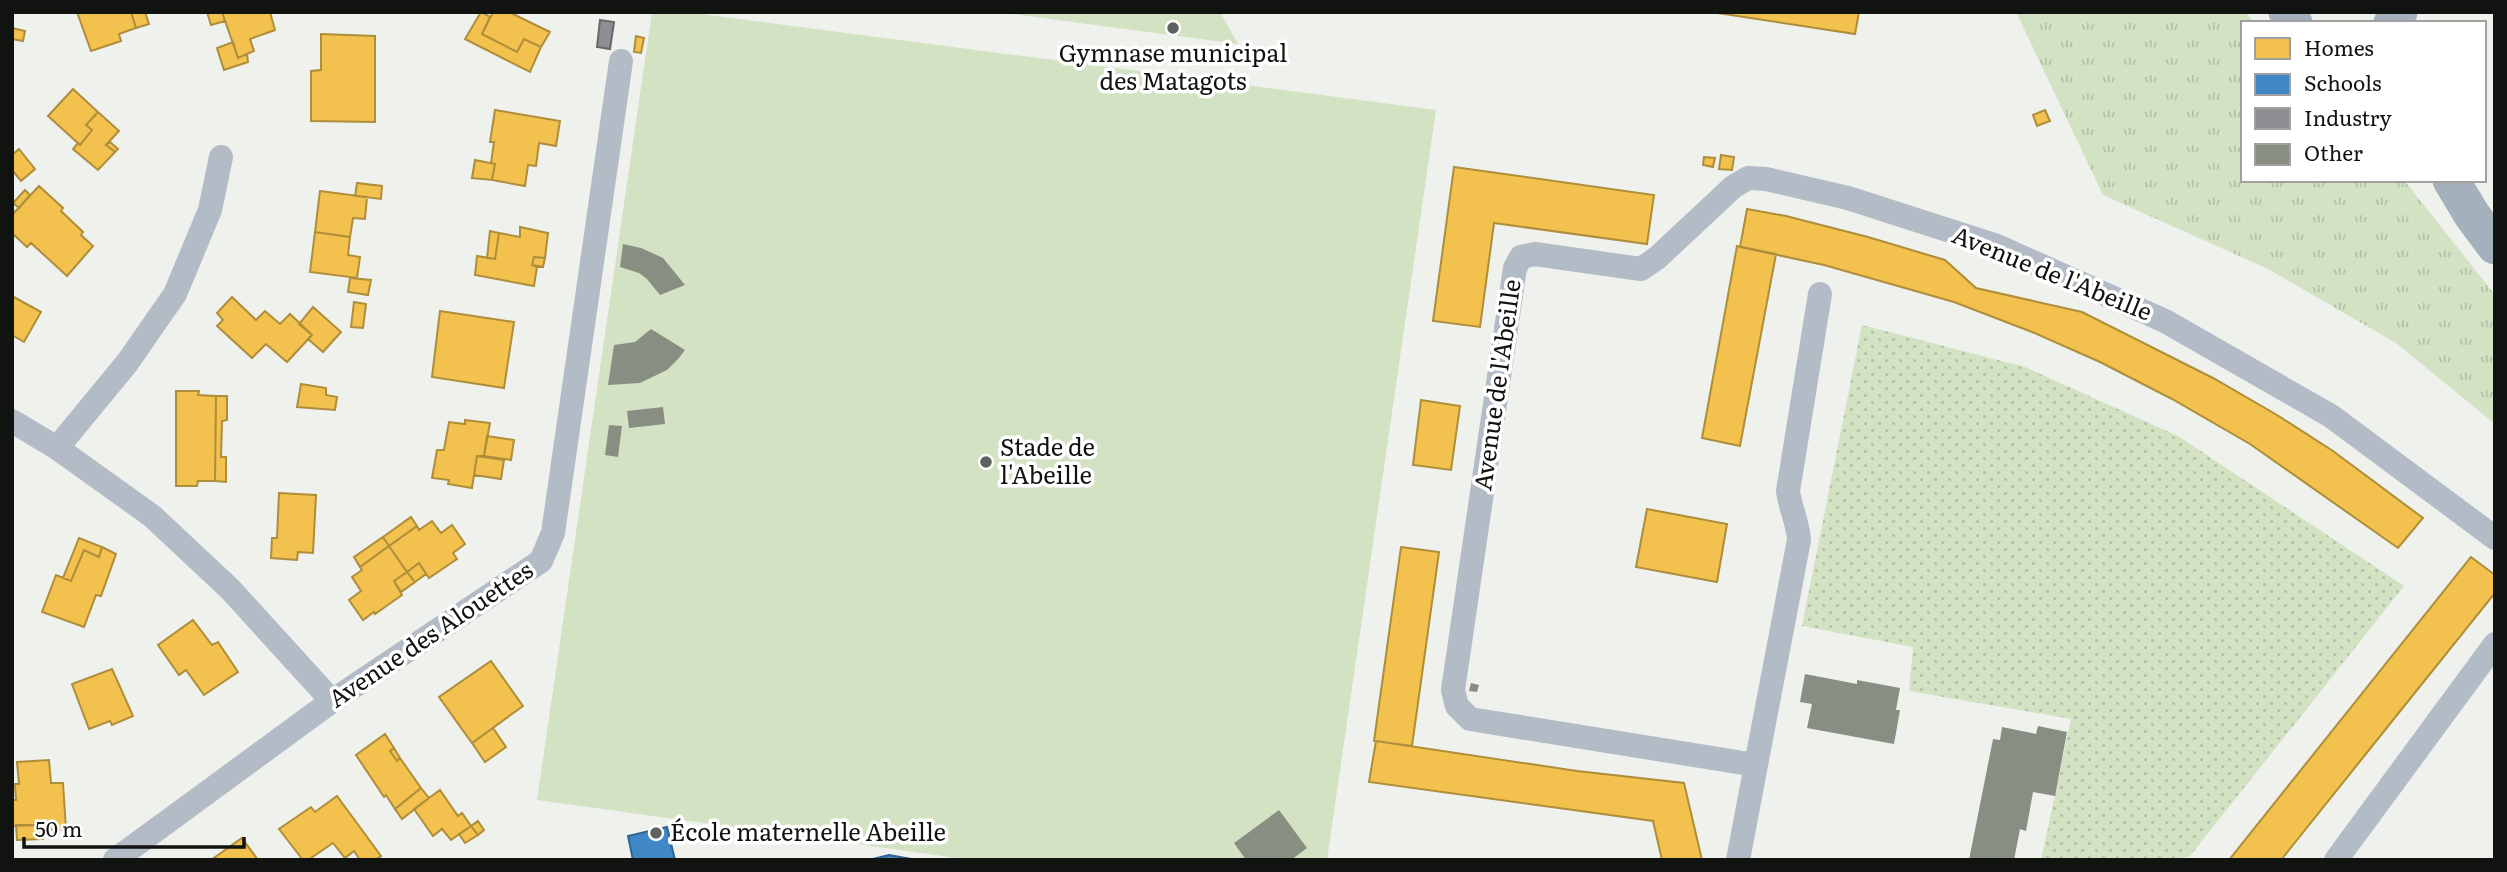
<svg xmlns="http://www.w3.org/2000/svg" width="2507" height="872" viewBox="0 0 2507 872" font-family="Literata,serif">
<defs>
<pattern id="grass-tufts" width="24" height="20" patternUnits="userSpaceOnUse" patternTransform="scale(1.75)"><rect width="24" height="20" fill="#d2e2c3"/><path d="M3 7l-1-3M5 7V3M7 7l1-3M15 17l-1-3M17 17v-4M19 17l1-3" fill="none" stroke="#b3c1a6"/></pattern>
<pattern id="garden-dots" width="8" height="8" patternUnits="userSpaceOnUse" patternTransform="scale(1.75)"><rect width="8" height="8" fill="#d2e2c3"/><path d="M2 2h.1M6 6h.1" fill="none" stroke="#b3c1a6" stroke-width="1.8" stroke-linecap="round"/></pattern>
</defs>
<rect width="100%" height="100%" fill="#eff1ed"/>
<path fill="url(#grass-tufts)" d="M2016,12H2245L2255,23H2243V180H2404L2495,295V424L2396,343L2268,269L2103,195Z"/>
<path fill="url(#garden-dots)" d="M1862,325L2025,367L2178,436L2404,586L2190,856L2170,860H2041L2071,719L1909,691L1913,647L1802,626Z"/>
<path fill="#d2e2c3" d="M652,12H686L1436,110L1327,860H972L537,800Z
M997,12H1220L1238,44Z"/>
<path fill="#f2c14e" stroke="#ae8d3b" stroke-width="2" d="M77,12H131L136,28L119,34L121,41L91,51Z
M131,12H145L149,24L136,28Z
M207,12H222L225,21L211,25Z
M222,12H270L275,30L250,39L254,51L238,58Z
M481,12L490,17L482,34L517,52L524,39L541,47L530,72L465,39Z
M493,12H509L550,32L541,47L524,39L517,52L482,34Z
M1711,12H1859L1855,34Z
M12,28L25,31L23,41L12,39Z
M321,34L375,36V122L311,121V71L321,70Z
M636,36L644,38L641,53L634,52Z
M233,42L238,58L247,54L248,62L224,70L217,48Z
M73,89L98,112L86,125L92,130L80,145L48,116Z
M495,110L560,121L556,146L539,143L536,166L528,165L525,186L492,180L495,164L491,163L494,142H490Z
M2045,110L2050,121L2037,126L2033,115Z
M98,112L119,131L106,145L115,152L98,170L73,149L78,143L80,145L92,130L86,125Z
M110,142L118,149L115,152L106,145Z
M19,149L35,169L21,181L12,170V155Z
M1721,155L1734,157L1732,170L1719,169Z
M1704,157L1715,158L1713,167L1703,165Z
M475,160L495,164L492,180L472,178Z
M1454,167L1654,195L1647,244L1494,223L1480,327L1433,321Z
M357,183L382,186L381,199L355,196Z
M39,186L63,208L61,211L83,232L81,235L93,246L67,276L31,243L27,247L12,233V215Z
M25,190L30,195L19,208L13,203Z
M320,191L367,197L365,219L353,218L350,237L315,232Z
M1747,209L1786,216L1868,237L1945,260L1976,288L2082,312L2213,378L2277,415L2333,451L2423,518L2398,548L2250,444L2172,399L2100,362L2032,332L1954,302L1824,265L1740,247Z
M520,227L548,233L545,258L534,257L532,265L537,267L534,286L475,275L477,256L495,259L499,233L520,237Z
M490,231L499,233L495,259L487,258Z
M315,232L350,237L348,255L360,257L357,278L310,272Z
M1737,246L1776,254L1740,446L1702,438Z
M534,257L545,258L543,267L532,265Z
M350,278L371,280L368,295L348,292Z
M12,296L41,312L24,342L12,335Z
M232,297L256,320L265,311L280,324L290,314L312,335L287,362L266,344L252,358L217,326L223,320L217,313Z
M354,302L366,304L363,328L351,327Z
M313,307L341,332L323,352L308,339L312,335L299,324Z
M440,311L514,322L504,388L432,377Z
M301,384L326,388V395L337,397L335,410L297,407Z
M176,391H199L198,395L216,396L215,481H198L197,486H176Z
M216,396H227V420L222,421L221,457H226V482L215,481Z
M1421,400L1460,406L1451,470L1413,465Z
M465,420L490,423L484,456H477L472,488L448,484L449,480L432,478L437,450H444L449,422L465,424Z
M487,436L514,440L511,460L484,456Z
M477,456L504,460L501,479L474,475Z
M279,493L316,495L313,553L298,552L297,560L271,558L272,538H277Z
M1647,509L1727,524L1717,582L1636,567Z
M411,517L417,526L389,546L383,537Z
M432,521L441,533L452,525L465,544L453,553L457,559L429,578L419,563L407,572L389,546L417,526L419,530Z
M383,537L389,546L360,567L354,557Z
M79,538L102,547L99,557L84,550L71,581L63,578Z
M389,546L407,572L394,581L402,595L375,614L374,612L363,620L349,600L361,591L352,577L362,570L360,567Z
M102,547L116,554L101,596L96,595L84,627L42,612L56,575L71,581L84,550L99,557Z
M1401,547L1439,552L1412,746L1374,741Z
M2471,557L2495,575V593L2393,720L2281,860H2229Z
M419,563L426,574L415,582L407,572Z
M407,572L415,582L401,592L394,581Z
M193,620L212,645L218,642L238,672L204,695L186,670L179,675L158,645Z
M491,661L523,706L472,743L439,697Z
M112,669L133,716L112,725L110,721L89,729L72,684Z
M493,728L506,747L485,762L472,743Z
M385,734L394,748L390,751L397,761L400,758L421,788L395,809L386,795L384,797L356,755Z
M1376,741L1577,771L1684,783L1702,860H1662L1653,821L1369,782Z
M394,748L400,758L397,761L390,751Z
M49,760L51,783H63L66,829L43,830L42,825L12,826V800H16L15,784H19L17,762Z
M421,788L429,798L402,819L395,809Z
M440,790L458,816L462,813L471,826L451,840L442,829L433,836L414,809Z
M337,796L381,856L375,860H360L354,851L345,858L333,843L308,860H303L279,829L311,807L315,812Z
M478,821L484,830L478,835L471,826Z
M16,825H42L43,839L17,840Z
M471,826L478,835L465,843L459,834Z
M242,838L258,860H211Z"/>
<path fill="#3f88c5" stroke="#31658f" stroke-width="2" d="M667,827L675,860H633L628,836Z
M889,855L917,860H869Z"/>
<path fill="#8d8d92" stroke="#68686b" stroke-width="2" d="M600,20L614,22L610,49L597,47Z"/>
<path fill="#888e81" d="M623,244L641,248L663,258L685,285L660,295L647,279L639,273L620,267Z
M651,329L685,350L678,359L667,370L640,383L608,385L614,345L635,342Z
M663,407L665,424L629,428L627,411Z
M609,425L622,426L618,457L605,455Z
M1805,674L1857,684V680L1900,688L1896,710H1900L1894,744L1807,728L1812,704L1800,702Z
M1471,683L1479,685L1477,692L1469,691Z
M2038,726L2067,732L2055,796L2033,792L2026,831L2020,829L2014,860H1969L1993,739L2000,740L2002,727L2036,734Z
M1279,810L1307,848L1291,860H1246L1234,843Z"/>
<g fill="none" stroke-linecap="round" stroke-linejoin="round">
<path stroke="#b2bbc6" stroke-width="24" d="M12,421L57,448L152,516L230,589L332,701
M57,448L127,363L175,294L210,210L221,157
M1756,765L1799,540C1798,522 1790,508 1788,491L1820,294
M115,860L332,701L541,561L553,533L621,61
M1738,860L1756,765L1470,719L1457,706L1453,690L1515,268L1521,257L1535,254L1641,269L1657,258L1733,187L1748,178L1766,179L1848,198L1997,246L2165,321L2331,416L2495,538
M2336,860L2495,644"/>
<path stroke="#a5b0bd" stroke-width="37" d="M2287,12L2294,23
M2392,23L2399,12
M2451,180L2472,215L2495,246"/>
</g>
<g fill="#5f615d" stroke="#fff" stroke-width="2.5">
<circle cx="1173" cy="28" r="7"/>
<circle cx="986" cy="462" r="7"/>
<circle cx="656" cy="833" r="7"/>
</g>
<g text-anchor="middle" stroke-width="7" stroke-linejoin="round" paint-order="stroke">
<g font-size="24" fill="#111310" stroke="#fff" text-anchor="start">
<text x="1173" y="62" text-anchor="middle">Gymnase municipal<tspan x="1173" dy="28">des Matagots</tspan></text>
<text x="1000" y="456">Stade de<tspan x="1000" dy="28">l'Abeille</tspan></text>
<text x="670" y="841">École maternelle Abeille</text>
</g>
<g font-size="24" fill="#111310" stroke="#fff">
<text transform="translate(2052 274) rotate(22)" y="8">Avenue de l'Abeille</text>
<text transform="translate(1498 385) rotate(-82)" y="8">Avenue de l'Abeille</text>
<text transform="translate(431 635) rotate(-34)" y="8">Avenue des Alouettes</text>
</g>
</g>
<rect width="2507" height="872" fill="none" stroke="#111310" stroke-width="28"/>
<rect x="2241" y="21" width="245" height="161" fill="#ffffff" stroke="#a0a19f" stroke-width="2"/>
<rect x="2255" y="38" width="35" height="21" fill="#f2c14e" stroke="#a0a19f" stroke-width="2"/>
<text x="2304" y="56" font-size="21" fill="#111310">Homes</text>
<rect x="2255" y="74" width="35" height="21" fill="#3f88c5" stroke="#a0a19f" stroke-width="2"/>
<text x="2304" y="91" font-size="21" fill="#111310">Schools</text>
<rect x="2255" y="108" width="35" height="21" fill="#8d8d92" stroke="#a0a19f" stroke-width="2"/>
<text x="2304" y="126" font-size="21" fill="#111310">Industry</text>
<rect x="2255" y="144" width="35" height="21" fill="#888e81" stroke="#a0a19f" stroke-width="2"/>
<text x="2304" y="161" font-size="21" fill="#111310">Other</text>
<path d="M24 837v10h220v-10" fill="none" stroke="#111310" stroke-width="3.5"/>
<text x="35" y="837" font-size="21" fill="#111310" stroke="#ffffff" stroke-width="5" paint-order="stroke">50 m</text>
</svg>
